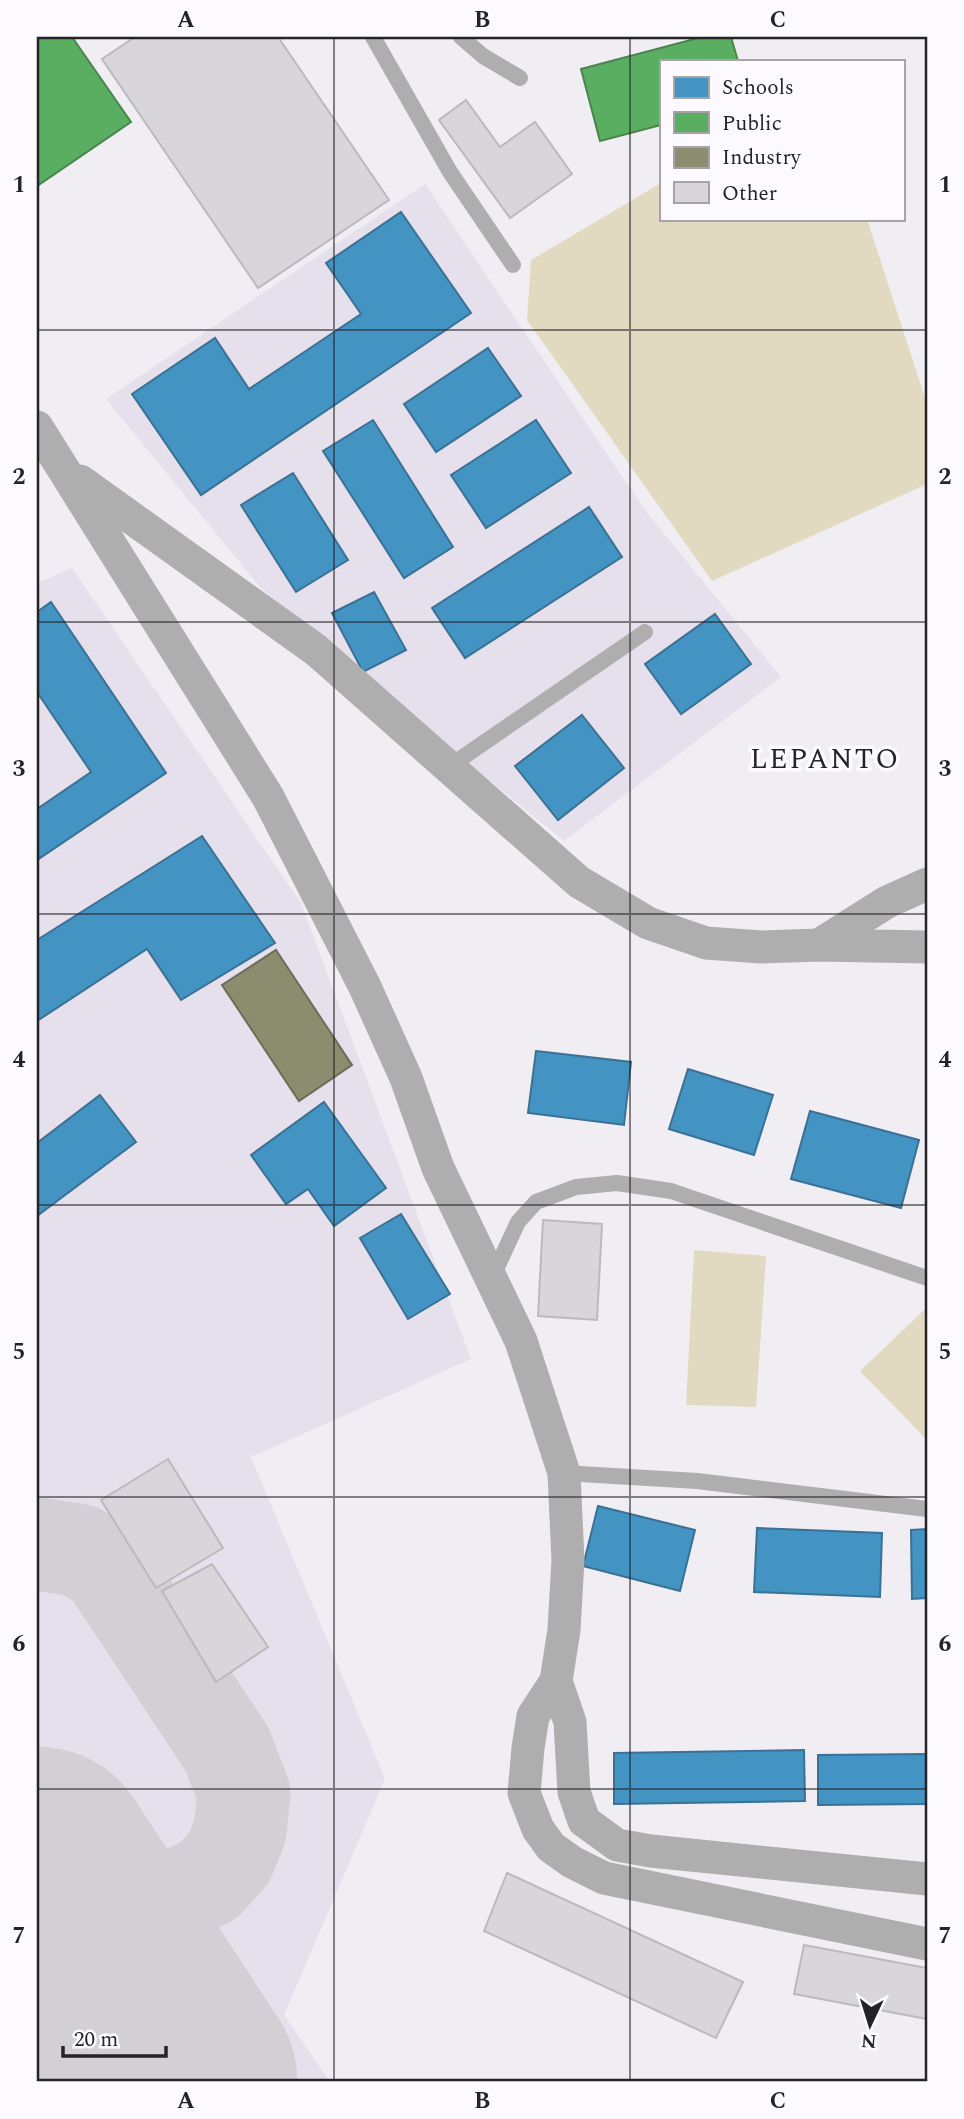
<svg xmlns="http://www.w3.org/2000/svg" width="964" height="2119" viewBox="0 0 964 2119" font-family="Spectral,serif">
<rect width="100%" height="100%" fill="#f0edf3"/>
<path fill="#e5e0eb" d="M425,184L644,509L781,677L564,841L421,725L260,587L106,399Z
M72,568L301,903L471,1359L251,1457L385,1779L284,2015L330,2082H37V583Z"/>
<path fill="#e2dac0" d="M661,183V219H867L927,404V484L712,581L527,320L531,260Z
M694,1250L766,1256L756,1407L686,1405Z
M924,1310L927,1313V1440L860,1371Z"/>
<path fill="#4393c3" stroke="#3a7194" stroke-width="2" d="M401,212L471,313L201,495L132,394L215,338L249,389L361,314L326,263Z
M488,348L521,396L436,452L404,404Z
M373,420L453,547L404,578L323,451Z
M536,420L571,473L486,528L451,475Z
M293,473L348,560L296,592L241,505Z
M589,507L622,557L465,658L432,608Z
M374,592L406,650L363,672L332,613Z
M51,602L166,773L37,860V809L91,772L37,692V612Z
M715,614L751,664L681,714L645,664Z
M582,715L624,768L558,820L515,766Z
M202,836L275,943L181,1000L147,949L37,1021V940Z
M536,1051L631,1062L624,1125L528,1113Z
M688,1069L773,1095L754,1155L669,1129Z
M100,1095L136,1142L37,1216V1143Z
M324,1102L386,1188L334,1226L308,1189L286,1204L251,1155Z
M810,1111L919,1140L901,1208L791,1179Z
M401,1214L450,1294L408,1319L360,1238Z
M598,1506L695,1530L680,1591L583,1566Z
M757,1528L882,1533L880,1597L754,1592Z
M927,1529V1598L912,1599L911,1530Z
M804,1750L805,1801L614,1804V1753Z
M927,1754V1804L818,1805V1755Z"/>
<path fill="#5aae61" stroke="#4a844f" stroke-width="2" d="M37,37H72L131,122L37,186Z
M702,37H731L738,61H661V125L600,141L581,69Z"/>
<path fill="#8c8c6e" stroke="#6d6c58" stroke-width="2" d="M276,950L352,1065L299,1101L222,985Z"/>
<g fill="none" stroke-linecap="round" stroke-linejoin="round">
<path stroke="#d2d0d4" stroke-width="93" d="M37,1544L78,1550L105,1565L227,1749L244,1793L240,1831L229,1858L208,1881L178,1895L144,1899L112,1898L46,1877"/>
<path stroke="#d2d0d4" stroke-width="233" d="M37,1863L181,2082"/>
</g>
<path fill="#d8d6da" stroke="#bbb9bd" stroke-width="2" d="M135,37H278L389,200L258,288L102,59Z
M466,100L500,147L535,122L572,174L510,218L439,120Z
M543,1220L602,1224L597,1320L538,1316Z
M168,1459L223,1548L156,1588L101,1500Z
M212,1564L268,1647L216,1682L162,1591Z
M507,1873L743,1982L716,2038L484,1931Z
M804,1945L927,1968V2019L794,1994Z"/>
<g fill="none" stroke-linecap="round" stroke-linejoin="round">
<path stroke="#afaeaf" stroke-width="16" d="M373,37L450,172L513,265
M461,37L483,56L520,78
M450,766L645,632
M492,1278L518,1222L536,1202L576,1187L617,1183L671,1191L927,1278
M564,1473L697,1481L927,1509"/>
<path stroke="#afaeaf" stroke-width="33" d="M37,427L268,797L365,987L406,1078L438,1168L521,1341L564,1473L568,1560L564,1630L556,1681L533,1716L528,1748L524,1793L538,1829L551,1847L572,1862L604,1878L927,1944
M80,481L316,650L579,882L648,923L706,943L761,947L819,945L927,947
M819,945L887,902L927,884
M556,1681L570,1722L574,1792L584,1821L617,1845L651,1851L927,1879"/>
</g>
<path fill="none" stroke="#242326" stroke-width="2" stroke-opacity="0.55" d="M334,37V2082M630,37V2082M37,330H927M37,622H927M37,914H927M37,1205H927M37,1497H927M37,1789H927"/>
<g text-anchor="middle" stroke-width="7" stroke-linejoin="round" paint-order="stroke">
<g font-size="28" letter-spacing="2" fill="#242326" stroke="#fcfafe">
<text x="825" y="768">LEPANTO</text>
</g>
</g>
<rect width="964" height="2119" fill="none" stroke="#fcfafe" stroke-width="77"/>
<rect x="660" y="60" width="245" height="161" fill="#fcfafe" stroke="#a6a4a8" stroke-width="2"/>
<rect x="674" y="77" width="35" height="21" fill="#4393c3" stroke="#a6a4a8" stroke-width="2"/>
<text x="722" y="94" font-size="21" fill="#242326">Schools</text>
<rect x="674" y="112" width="35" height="21" fill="#5aae61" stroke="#a6a4a8" stroke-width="2"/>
<text x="722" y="130" font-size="21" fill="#242326">Public</text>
<rect x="674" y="147" width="35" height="21" fill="#8c8c6e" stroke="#a6a4a8" stroke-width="2"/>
<text x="722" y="164" font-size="21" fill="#242326">Industry</text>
<rect x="674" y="182" width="35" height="21" fill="#d8d6da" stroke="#a6a4a8" stroke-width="2"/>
<text x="722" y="200" font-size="21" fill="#242326">Other</text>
<g transform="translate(870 2025) rotate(184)" stroke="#fcfafe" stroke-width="5" paint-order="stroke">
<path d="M0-5L12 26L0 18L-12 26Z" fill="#242326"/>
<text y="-10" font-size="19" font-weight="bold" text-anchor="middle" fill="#242326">N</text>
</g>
<path d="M63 2046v10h103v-10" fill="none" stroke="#242326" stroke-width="3.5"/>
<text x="74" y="2046" font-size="21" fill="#242326" stroke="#fcfafe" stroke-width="5" paint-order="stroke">20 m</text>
<rect x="38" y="38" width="888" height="2042" fill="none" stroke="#242326" stroke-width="2.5"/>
<g font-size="23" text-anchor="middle" font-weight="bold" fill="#242326">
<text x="186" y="27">A</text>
<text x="482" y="27">B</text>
<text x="778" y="27">C</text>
<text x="19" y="192">1</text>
<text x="945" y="192">1</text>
<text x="19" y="484">2</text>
<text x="945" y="484">2</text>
<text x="19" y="776">3</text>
<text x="945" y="776">3</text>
<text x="19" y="1067">4</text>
<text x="945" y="1067">4</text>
<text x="19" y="1359">5</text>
<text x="945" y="1359">5</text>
<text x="19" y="1651">6</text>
<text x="945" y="1651">6</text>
<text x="19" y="1943">7</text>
<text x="945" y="1943">7</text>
<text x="186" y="2108">A</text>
<text x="482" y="2108">B</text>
<text x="778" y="2108">C</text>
</g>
</svg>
